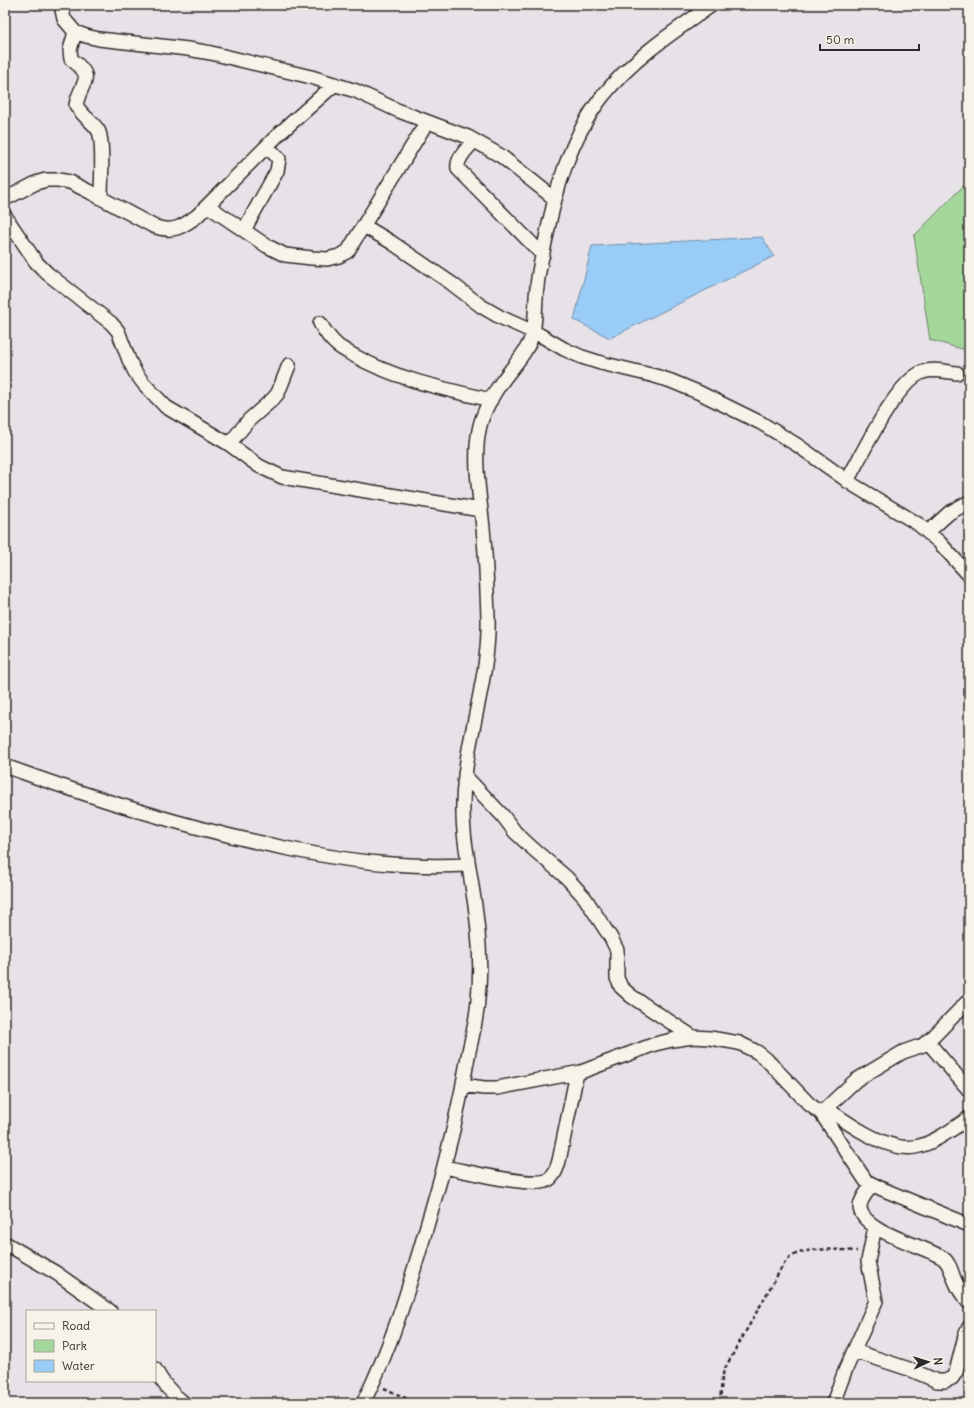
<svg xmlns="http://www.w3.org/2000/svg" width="974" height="1408" viewBox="0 0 974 1408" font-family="Delius,sans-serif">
<rect width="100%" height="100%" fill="#e7e1e8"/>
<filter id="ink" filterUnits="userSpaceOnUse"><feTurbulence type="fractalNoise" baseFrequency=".025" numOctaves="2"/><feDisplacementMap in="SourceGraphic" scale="8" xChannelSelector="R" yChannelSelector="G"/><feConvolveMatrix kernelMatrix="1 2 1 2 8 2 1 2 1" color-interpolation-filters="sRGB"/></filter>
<g filter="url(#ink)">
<path fill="#a4d89b" stroke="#688263" d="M969,180V351L930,340L914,236Z"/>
<path fill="#99cdf7" stroke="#6d8ca5" d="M762,237L774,256L610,338L574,320L592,246Z"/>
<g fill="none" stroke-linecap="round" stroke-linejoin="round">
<g stroke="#2b2b2b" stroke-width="16">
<path id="minor" d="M61,5L64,19L75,32L70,50L71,59C97,79 81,80 76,105C82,116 92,121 98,130C104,139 101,185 101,198
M75,32L86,36L99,39L188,49L211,53L311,77L340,86L356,91L399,111L468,137L501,156L555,199
M474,141C468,148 456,158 458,169L543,255
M5,199L36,183L46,180H58L70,182L88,191L153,226C172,233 181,228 197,216L280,133L335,84
M208,206L267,246L285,255L312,258L327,259L339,256L348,251L354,241L427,122
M5,216L36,262L48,274L111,323L118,331L129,360L135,372L144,384L166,407L229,444L259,466L282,477L481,510
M364,226L391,242L451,283L481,306L500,317L540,335L564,349L582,357L601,363L655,376L671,381L700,393L761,423L797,445L855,486L918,524L939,542L969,575
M244,230L277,171L279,159L267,146
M320,323C325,332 330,339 337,345C342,349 348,352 353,355C395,379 444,389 491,400
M229,444L249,420L273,399L278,393L289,365
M847,481C862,455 896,381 923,372C933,368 947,372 957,373
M928,532L949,513L969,502
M5,766C98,800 193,830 290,849C324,856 358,862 392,864C418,866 443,866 468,865
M465,776L503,816L515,832L531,847L567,878L585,898L611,938L617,950V978L621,987L631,996L693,1037
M927,1041L969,1090
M463,1085L484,1088H497L581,1072L655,1044L672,1040L693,1037L710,1038L739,1043L757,1052L766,1059L809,1104L821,1113L866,1181L882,1189L969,1225
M826,1108C847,1123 888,1152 915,1147C933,1144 954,1128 969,1118
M821,1113L856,1080L903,1052L923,1045L934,1036L969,1000
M444,1167C466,1171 528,1187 546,1181C554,1178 557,1168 559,1161L577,1073
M872,1185C868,1191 861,1198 860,1206C859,1231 925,1246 943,1258C951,1264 952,1276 957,1285C960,1292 964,1297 969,1303
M5,1243L56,1273L110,1311
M854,1351L909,1369L937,1381H945L952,1378L956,1372L965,1336L969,1327
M155,1369C162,1383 172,1394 184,1403
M363,1403C394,1342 412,1277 431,1212C447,1159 460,1105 469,1051C473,1034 477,1016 478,999C482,964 478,921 472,886C468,859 462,832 463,804C464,741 490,681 488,618C487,588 486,558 483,528C480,498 473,460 479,430C482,414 492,396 501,383C512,367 529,351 533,332C536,318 535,302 537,287C538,272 542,257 545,243C555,192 570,138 602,97C632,59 673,32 712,5
M833,1403L845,1371L876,1301L868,1261L875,1227"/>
</g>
<path stroke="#2b2b2b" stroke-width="2.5" stroke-dasharray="4 3" stroke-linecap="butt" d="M384,1388L416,1403
M720,1403L722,1378L724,1370L782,1267C784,1264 787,1260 790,1257C809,1246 836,1250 857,1251"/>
<use href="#minor" stroke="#f7f3e8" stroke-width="13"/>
</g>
</g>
<rect width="974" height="1408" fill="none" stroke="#f7f3e8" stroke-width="20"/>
<rect x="10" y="10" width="954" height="1388" fill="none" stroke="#2b2b2b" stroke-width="1.5" filter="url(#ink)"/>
<rect x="26" y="1310" width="130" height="72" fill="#f7f3e8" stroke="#a5a39c"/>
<rect x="34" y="1323" width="20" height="6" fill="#f7f3e8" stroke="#a5a39c"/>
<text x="62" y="1330" font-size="12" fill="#2b2b2b">Road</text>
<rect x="34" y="1340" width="20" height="12" fill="#a4d89b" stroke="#a5a39c"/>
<text x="62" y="1350" font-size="12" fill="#2b2b2b">Park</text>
<rect x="34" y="1360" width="20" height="12" fill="#99cdf7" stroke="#a5a39c"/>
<text x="62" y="1370" font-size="12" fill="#2b2b2b">Water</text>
<g transform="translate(928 1362) rotate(86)" stroke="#f7f3e8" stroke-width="3" paint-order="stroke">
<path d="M0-3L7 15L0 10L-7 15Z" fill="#2b2b2b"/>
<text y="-6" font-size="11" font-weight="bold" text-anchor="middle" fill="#2b2b2b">N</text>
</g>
<path d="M820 44v6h99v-6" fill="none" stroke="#2b2b2b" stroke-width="2"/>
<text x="826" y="44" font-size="12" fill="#2b2b2b" stroke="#f7f3e8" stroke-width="3" paint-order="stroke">50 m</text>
</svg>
